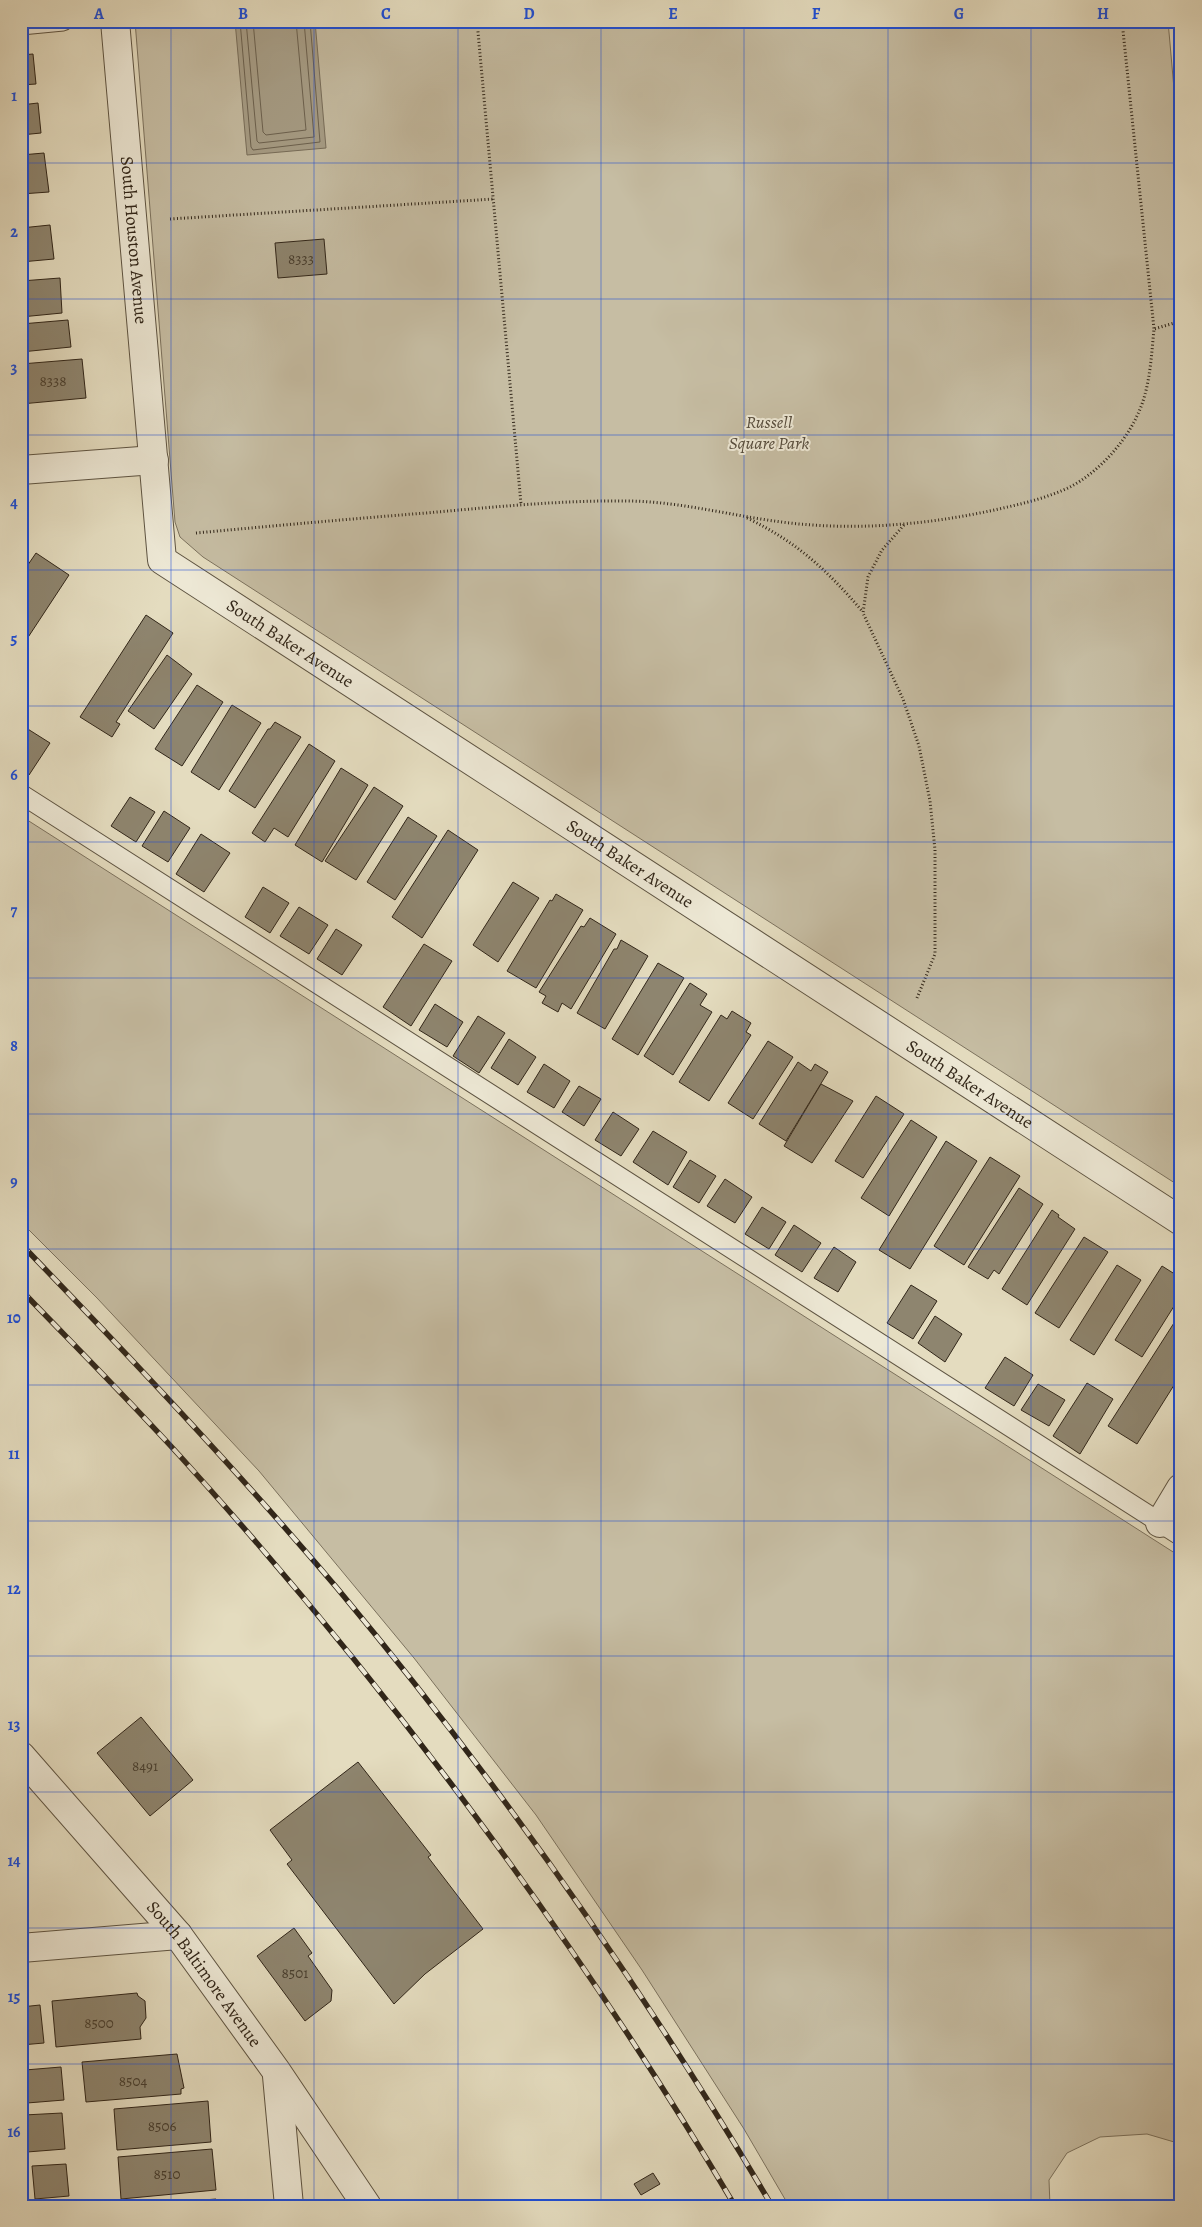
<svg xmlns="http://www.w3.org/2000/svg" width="1202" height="2227" viewBox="0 0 1202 2227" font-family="Alegreya,serif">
<rect width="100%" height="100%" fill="#e4dcbf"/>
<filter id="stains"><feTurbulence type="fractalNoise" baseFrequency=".004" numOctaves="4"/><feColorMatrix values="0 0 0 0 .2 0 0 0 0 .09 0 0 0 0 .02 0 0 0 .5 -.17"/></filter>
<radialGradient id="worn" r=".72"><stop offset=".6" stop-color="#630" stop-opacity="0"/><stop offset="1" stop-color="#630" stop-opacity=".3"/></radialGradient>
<g fill="#c6bda3" stroke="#7c725e">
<path d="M135,21h1033l13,147v1019l-978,-630 -23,-20 -5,-15z"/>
<path d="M21,816l1160,741v587l-34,-10 -47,3 -33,16 -18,27 1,26h-261l-45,-77 -102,-159 -106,-155 -122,-157 -155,-187 -162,-173 -76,-76z"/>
</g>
<path fill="#a79e87" stroke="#786e5b" d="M235,21h80l11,127 -79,7z"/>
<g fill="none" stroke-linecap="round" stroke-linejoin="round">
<g stroke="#6c6250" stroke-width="1">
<path d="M240,21l11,126 2,3 67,-8 -10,-121"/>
<path d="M246,21l11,120 2,2 55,-6 -10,-116"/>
<path d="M253,21l10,111 3,3 40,-5 -10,-109"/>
</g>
</g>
<g fill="#8e856f" stroke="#312619">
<path d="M33,54l3,30 -15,1v-30z"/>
<path d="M38,103l3,30 -20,2v-30z"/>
<path d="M44,153l5,39 -28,2v-39z"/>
<path d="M50,225l4,34 -33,3v-34z"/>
<path d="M324,239l3,35 -49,4 -3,-35z"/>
<path d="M60,278l2,35 -41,4v-36z"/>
<path d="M68,320l3,27 -50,5v-28z"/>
<path d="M82,359l4,39 -65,6v-40z"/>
<path d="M36,553l33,22 -48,73v-73z"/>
<path d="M146,615l27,18 -57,89 4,2 -8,13 -32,-20z"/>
<path d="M167,655l25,19 -38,55 -26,-18z"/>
<path d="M197,685l26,17 -41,64 -27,-17z"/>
<path d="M232,705l29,18 -42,67 -28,-18z"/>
<path d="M275,722l26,15 -46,71 -26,-17 39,-62h2z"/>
<path d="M23,726l27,17 -21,32 -8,-5v-41z"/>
<path d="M309,744l26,17 -47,76 -14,-9 -9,14 -13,-9z"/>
<path d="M341,768l27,17 -46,77 -27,-17z"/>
<path d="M374,787l29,19 -47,74 -31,-19z"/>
<path d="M130,797l25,15 -19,30 -25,-16z"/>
<path d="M164,811l26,17 -22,34 -26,-16z"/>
<path d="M408,817l29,19 -42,64 -28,-18z"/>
<path d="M448,830l30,20 -56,88 -30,-21z"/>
<path d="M201,834l29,19 -26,39 -28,-18z"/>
<path d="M513,882l26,16 -41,64 -25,-17z"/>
<path d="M263,887l26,16 -19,30 -25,-16z"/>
<path d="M556,894l27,16 -47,78 -29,-17 43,-71 2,1z"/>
<path d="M299,907l29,18 -19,29 -29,-18z"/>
<path d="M590,918l26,16 -45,75 -9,-6 -4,9 -16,-9 4,-7 -7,-4 42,-66 3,1z"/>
<path d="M336,929l26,16 -20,30 -25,-16z"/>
<path d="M621,940l27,16 -43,73 -28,-16 37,-64h3z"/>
<path d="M424,944l28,17 -41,65 -28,-19z"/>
<path d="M658,963l26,15 -46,77 -26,-16z"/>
<path d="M690,983l17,11 -7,11 12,7 -39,63 -29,-19z"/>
<path d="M435,1004l28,18 -16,25 -28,-17z"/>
<path d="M732,1011l19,12 -5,9 5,3 -42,66 -30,-19 42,-67 6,4z"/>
<path d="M478,1016l27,17 -26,40 -26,-17z"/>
<path d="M509,1039l27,18 -18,28 -27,-17z"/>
<path d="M768,1041l25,16 -40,62 -25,-16z"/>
<path d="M798,1062l13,9 4,-7 13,8 -42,69 -27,-17z"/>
<path d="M544,1064l26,17 -16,27 -27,-16z"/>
<path d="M821,1084l32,17 -41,62 -28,-17z"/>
<path d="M579,1086l22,13 -17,27 -22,-14z"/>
<path d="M876,1096l28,18 -41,64 -28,-17z"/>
<path d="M613,1112l26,17 -18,27 -26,-16z"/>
<path d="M911,1120l26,17 -48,79 -28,-18z"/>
<path d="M653,1131l34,21 -19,33 -35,-23z"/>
<path d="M946,1141l31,20 -67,108 -31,-19z"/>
<path d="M990,1157l30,19 -56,89 -30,-19z"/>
<path d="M690,1160l26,16 -17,27 -26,-16z"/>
<path d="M725,1179l27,18 -17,26 -28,-17z"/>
<path d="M1019,1188l24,16 -44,70 -5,-4 -6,9 -20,-12z"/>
<path d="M762,1207l24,15 -17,27 -24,-15z"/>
<path d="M1052,1210l7,5 -1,2 17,12 -48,76 -25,-16z"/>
<path d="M794,1225l27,18 -19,29 -27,-17z"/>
<path d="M1084,1237l24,15 -49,76 -24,-15z"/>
<path d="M834,1247l22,15 -18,30 -24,-14z"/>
<path d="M1117,1265l24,15 -47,75 -24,-15z"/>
<path d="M1162,1266l19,12v17l-39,62 -27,-17z"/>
<path d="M911,1285l26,16 -24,38 -26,-16z"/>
<path d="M1181,1312v62l-44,70 -29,-18z"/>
<path d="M935,1316l27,18 -17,28 -27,-19z"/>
<path d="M1005,1357l28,18 -19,31 -29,-18z"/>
<path d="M1087,1383l26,16 -33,55 -27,-18z"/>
<path d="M1038,1384l27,16 -16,26 -28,-16z"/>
<path d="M141,1717l52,63 -43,36 -53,-63z"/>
<path d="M358,1762l73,93 -3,2 55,72 -58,45 -31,30 -107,-140 5,-4 -22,-30z"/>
<path d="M294,1928l18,25 -4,3 24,34 -1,11 -26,20 -48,-65z"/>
<path d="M137,1993l1,3 7,5 1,17 -6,9 1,12 -85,8 -4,-46z"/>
<path d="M40,2005l4,38 -23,2v-38z"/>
<path d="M177,2054l7,34 -3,1v5l-95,8 -4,-40z"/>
<path d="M61,2067l3,33 -37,3 -2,-33z"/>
<path d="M208,2101l3,41 -94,8 -3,-41z"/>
<path d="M62,2113l3,36 -38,3 -3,-37z"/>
<path d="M212,2149l4,41 -95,9 -3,-42z"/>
<path d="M66,2164l3,32 -34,3 -3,-33z"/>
<path d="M653,2173l7,11 -19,11 -7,-11z"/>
<path d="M216,2199v7h-87z"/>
</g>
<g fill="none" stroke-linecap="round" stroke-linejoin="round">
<g stroke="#5e5442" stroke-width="21">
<g id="lane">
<path d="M21,25l42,-4"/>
<path d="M21,794l1160,742"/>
</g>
</g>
<g stroke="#5e5442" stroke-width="30">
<g id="street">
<path id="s1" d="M115,21l47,539 1019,661"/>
<path d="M21,470l133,-10"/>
<path d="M1160,1523l21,-35"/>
<path id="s2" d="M21,1756l157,179 99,137 90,134"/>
<path d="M21,1948l157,-13"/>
<path d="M277,2076l12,130"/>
</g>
</g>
<g stroke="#312619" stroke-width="3" stroke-dasharray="1 2.5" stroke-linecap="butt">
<path d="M477,21l44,483"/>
<path d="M1122,21l32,308"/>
<path d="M170,219l324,-20"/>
<path d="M747,518c50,24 80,52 116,94"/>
<path d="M904,525l-22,25 -14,27 -5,36 40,86 16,47 11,55 5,49v104l-18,44"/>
<path d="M196,533c76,-7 153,-14 230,-20 68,-6 136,-13 204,-12 54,1 106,16 160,22 71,8 144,1 213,-15 23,-5 46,-11 67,-21 27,-14 53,-42 66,-69 14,-27 15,-59 18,-89l27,-8"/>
</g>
<use href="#lane" stroke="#ede8d5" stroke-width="19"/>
<use href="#street" stroke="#ede8d5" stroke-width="28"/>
<g stroke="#312619" stroke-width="5.5">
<g id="rail">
<path d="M21,1244c108,112 215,225 316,344 161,193 307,401 435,618"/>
<path d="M21,1290c53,55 107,109 158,165 207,228 399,486 556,751"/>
</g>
</g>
<use href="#rail" stroke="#ede8d5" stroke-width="4" stroke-dasharray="11" stroke-linecap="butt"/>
</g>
<path fill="none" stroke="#1d4ed8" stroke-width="1" stroke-opacity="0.55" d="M171,21v2185M314,21v2185M458,21v2185M601,21v2185M744,21v2185M888,21v2185M1031,21v2185M21,163h1160M21,299h1160M21,435h1160M21,570h1160M21,706h1160M21,842h1160M21,978h1160M21,1114h1160M21,1249h1160M21,1385h1160M21,1521h1160M21,1656h1160M21,1792h1160M21,1928h1160M21,2064h1160"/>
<g text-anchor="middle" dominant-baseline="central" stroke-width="4" stroke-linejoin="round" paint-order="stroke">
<g font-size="15" fill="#483e2e">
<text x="301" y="259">8333</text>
<text x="53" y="381">8338</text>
<text x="145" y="1766">8491</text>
<text x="295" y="1973">8501</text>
<text x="99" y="2023">8500</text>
<text x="133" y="2081">8504</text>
<text x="162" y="2126">8506</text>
<text x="167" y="2174">8510</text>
</g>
<g font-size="18" fill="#312619" stroke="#ede8d5">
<text stroke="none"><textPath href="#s1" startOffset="220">South Houston Avenue</textPath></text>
<text stroke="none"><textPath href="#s1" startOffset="694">South Baker Avenue</textPath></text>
<text stroke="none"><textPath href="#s1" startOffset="1099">South Baker Avenue</textPath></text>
<text stroke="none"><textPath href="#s1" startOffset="1504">South Baker Avenue</textPath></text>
<text stroke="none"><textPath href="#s2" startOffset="285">South Baltimore Avenue</textPath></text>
</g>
<g font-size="18" font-style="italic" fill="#564c3c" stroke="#ede8d5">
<text x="769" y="422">Russell<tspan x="769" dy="21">Square Park</tspan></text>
</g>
</g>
<rect width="1202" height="2227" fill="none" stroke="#e4dcbf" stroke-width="55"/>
<rect x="28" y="28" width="1146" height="2172" fill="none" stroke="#1d4ed8" stroke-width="2"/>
<g font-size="16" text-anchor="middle" font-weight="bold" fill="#1d4ed8">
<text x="99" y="19">A</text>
<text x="243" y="19">B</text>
<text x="386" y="19">C</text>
<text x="529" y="19">D</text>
<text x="673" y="19">E</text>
<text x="816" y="19">F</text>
<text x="959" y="19">G</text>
<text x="1103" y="19">H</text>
<text x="14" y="101">1</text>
<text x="14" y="237">2</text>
<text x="14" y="373">3</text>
<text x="14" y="508">4</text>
<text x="14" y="644">5</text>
<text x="14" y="780">6</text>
<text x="14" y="916">7</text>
<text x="14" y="1051">8</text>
<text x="14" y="1187">9</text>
<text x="14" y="1323">10</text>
<text x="14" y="1459">11</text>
<text x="14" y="1594">12</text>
<text x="14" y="1730">13</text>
<text x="14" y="1866">14</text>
<text x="14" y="2002">15</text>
<text x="14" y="2137">16</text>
</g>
<rect width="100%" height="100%" filter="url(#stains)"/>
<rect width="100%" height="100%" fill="url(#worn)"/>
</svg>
